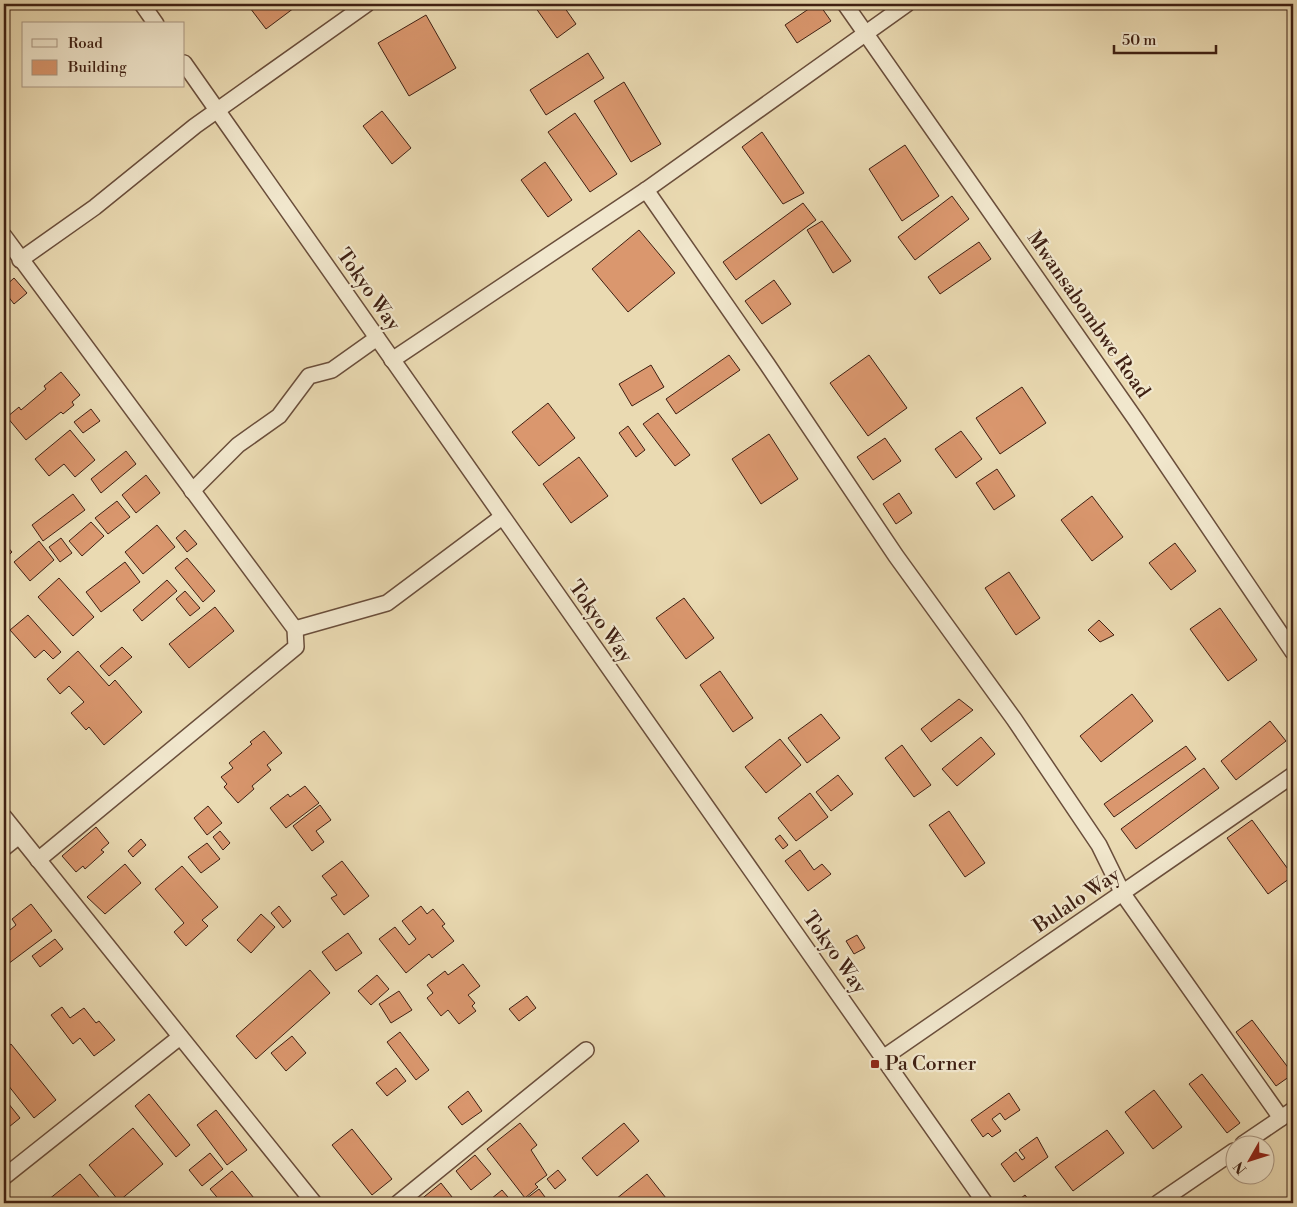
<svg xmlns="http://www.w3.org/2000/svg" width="1297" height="1207" viewBox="0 0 1297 1207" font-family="'Libre Bodoni',serif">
<rect width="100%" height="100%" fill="#eadab2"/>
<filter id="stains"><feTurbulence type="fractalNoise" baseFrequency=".004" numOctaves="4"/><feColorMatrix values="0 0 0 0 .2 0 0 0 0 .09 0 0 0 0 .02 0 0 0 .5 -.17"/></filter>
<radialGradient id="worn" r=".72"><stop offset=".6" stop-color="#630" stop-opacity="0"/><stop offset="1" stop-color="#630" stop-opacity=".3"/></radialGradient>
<g fill="#da976e" stroke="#3f2013">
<path d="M247,4h50l1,1 -32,24z"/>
<path d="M533,4h29l14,20 -19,14z"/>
<path d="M816,4h3l12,17 -34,22 -12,-18z"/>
<path d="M426,15l30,53 -47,28 -31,-53z"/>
<path d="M588,53l16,25 -58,37 -16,-25z"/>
<path d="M624,82l37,62 -30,18 -37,-61z"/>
<path d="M382,111l29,37 -19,16 -29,-38z"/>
<path d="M575,113l42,61 -27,18 -42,-60z"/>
<path d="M762,132l42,61 -21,11 -41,-57z"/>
<path d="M905,145l34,51 -37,25 -33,-52z"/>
<path d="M545,162l27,38 -24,17 -27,-37z"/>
<path d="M952,196l17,23 -54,41 -17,-23z"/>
<path d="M803,203l13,17 -80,60 -13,-18z"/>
<path d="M822,221l29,40 -18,12 -26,-43z"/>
<path d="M639,230l36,43 -47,39 -36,-43z"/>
<path d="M979,242l12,17 -51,35 -12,-17z"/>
<path d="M14,278l13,15 -13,11 -10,-13v-4z"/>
<path d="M774,280l17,24 -29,20 -17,-23z"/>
<path d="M729,355l11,15 -64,44 -10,-15z"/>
<path d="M869,355l38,53 -39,28 -38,-53z"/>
<path d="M651,365l13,22 -32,19 -13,-22z"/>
<path d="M61,372l19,23 -8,7 2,3 -11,9 -2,-2 -35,28 -19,-23 12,-10 2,3 25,-21 -2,-3z"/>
<path d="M1022,387l24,36 -46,31 -24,-36z"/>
<path d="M548,403l27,35 -36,28 -27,-34z"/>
<path d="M91,409l9,12 -17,12 -9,-11z"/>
<path d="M658,413l32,42 -15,11 -32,-42z"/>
<path d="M628,426l17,24 -9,7 -17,-24z"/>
<path d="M70,430l25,30 -20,17 -11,-13 -15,12 -14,-17z"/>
<path d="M961,431l21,28 -26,19 -21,-29z"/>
<path d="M769,434l29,45 -37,25 -29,-45z"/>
<path d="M885,438l16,23 -28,19 -16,-23z"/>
<path d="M126,451l10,13 -35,29 -10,-14z"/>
<path d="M579,457l29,39 -37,27 -28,-39z"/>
<path d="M997,469l18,27 -21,14 -18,-27z"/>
<path d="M146,475l14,18 -24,20 -14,-18z"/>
<path d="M899,493l13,20 -16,11 -13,-20z"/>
<path d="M73,494l12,16 -42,31 -11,-16z"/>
<path d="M1092,496l31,41 -31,24 -31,-41z"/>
<path d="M117,501l13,16 -22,17 -13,-16z"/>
<path d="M91,522l13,14 -22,20 -13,-15z"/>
<path d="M157,525l18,22 -32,27 -18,-22z"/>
<path d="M185,530l12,14 -10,8 -11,-14z"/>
<path d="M61,538l11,15 -12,9 -11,-15z"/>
<path d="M39,541l15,19 -24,21 -16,-19z"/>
<path d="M4,543l8,9 -8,8z"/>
<path d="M1175,543l21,28 -25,19 -22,-27z"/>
<path d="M187,558l28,33 -12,11 -28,-34z"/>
<path d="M125,562l15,20 -39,30 -15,-20z"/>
<path d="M1009,572l31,46 -24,17 -31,-47z"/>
<path d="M59,578l35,39 -21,19 -35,-39z"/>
<path d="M167,580l10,11 -35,30 -9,-11z"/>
<path d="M185,591l15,17 -10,8 -14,-17z"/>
<path d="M684,598l30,40 -28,21 -30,-41z"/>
<path d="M215,607l19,24 -45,37 -20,-24z"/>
<path d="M1220,608l37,52 -29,21 -38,-52z"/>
<path d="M28,615l33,37 -8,7 -9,-9 -9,8 -25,-28z"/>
<path d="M1099,620l15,15 -14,7 -12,-12z"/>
<path d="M122,647l10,10 -23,19 -9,-10z"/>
<path d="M78,651l31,35 6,-6 27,32 -38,33 -15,-18 -3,3 -15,-17 13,-11 -15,-16 -9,8 -13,-15z"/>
<path d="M720,671l33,47 -20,14 -33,-47z"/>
<path d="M1132,694l21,27 -52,41 -21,-26z"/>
<path d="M959,699l14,11 -42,32 -10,-13z"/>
<path d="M821,714l19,24 -33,25 -19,-25z"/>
<path d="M1270,721l16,20 -50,39 -15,-19z"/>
<path d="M264,731l18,22 -15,12 4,5 -19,16 2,3 -16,14 -14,-16 3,-3 -6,-7 12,-9 -4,-5 23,-19 -2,-2z"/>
<path d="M981,737l14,17 -38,32 -15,-17z"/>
<path d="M780,739l21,26 -35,28 -21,-26z"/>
<path d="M902,745l29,40 -17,12 -29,-39z"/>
<path d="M1186,746l10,13 -82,58 -10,-13z"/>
<path d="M1204,768l15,20 -83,61 -15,-20z"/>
<path d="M838,775l15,19 -22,17 -15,-19z"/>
<path d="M305,786l14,17 -33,25 -16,-20 18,-14 2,3z"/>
<path d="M810,793l18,24 -32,24 -18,-23z"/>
<path d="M320,805l11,15 -15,11 8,11 -12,9 -19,-25z"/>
<path d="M208,806l14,17 -15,12 -13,-17z"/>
<path d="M949,811l36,52 -20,14 -36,-52z"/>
<path d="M1252,820l41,56 -25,18 -41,-56z"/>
<path d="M96,827l13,16 -8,7 3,2 -19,17 -2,-3 -7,6 -14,-16z"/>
<path d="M220,831l10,12 -7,7 -10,-13z"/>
<path d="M780,835l8,10 -5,4 -8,-10z"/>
<path d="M141,839l5,6 -13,12 -5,-6z"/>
<path d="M207,843l13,16 -19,14 -13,-16z"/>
<path d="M800,850l14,20 8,-6 9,10 -23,17 -23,-30z"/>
<path d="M342,861l27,35 -25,19 -13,-17 6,-3 -15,-19z"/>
<path d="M125,864l16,19 -36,31 -18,-17z"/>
<path d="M182,866l36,41 -16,13 6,6 -22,20 -12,-14 10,-9 -29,-34z"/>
<path d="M31,904l21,27 -48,36v-32l12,-10 -4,-6z"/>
<path d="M279,906l12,15 -8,7 -12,-15z"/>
<path d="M421,906l6,8 6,-5 12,15 -3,2 12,15 -22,17 -3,-4 -23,19 -27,-34 16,-12 14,18 7,-6 -14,-18z"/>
<path d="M261,914l14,13 -24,26 -14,-13z"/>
<path d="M348,933l14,20 -26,18 -14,-19z"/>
<path d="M857,935l8,13 -11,6 -8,-13z"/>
<path d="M55,939l8,10 -23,18 -8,-11z"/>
<path d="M463,964l17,22 -12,9 7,8 -3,3 4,5 -17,13 -11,-14 -7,6 -14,-18 6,-5 -6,-8 18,-14 3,4z"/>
<path d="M310,970l20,23 -74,66 -20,-23z"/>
<path d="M377,975l12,14 -18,16 -13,-14z"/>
<path d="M399,991l13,19 -21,13 -12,-19z"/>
<path d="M527,996l9,12 -17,13 -10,-12z"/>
<path d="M62,1007l8,11 14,-10 12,15 3,-2 16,19 -21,16 -14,-18 -7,6 -22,-29z"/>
<path d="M1252,1020l41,54 -17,12 -40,-54z"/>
<path d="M400,1032l29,38 -13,10 -29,-38z"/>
<path d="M292,1036l14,17 -20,18 -15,-18z"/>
<path d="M11,1044l45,56 -22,18 -30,-38v-30z"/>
<path d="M396,1068l10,13 -19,15 -11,-13z"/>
<path d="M1202,1074l38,49 -13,10 -38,-49z"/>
<path d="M1154,1090l28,37 -29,22 -28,-37z"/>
<path d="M468,1091l14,20 -20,14 -14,-18z"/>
<path d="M1009,1093l11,17 -15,10 -5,-7 -8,6 9,12 -9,6 -4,-4 -5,4 -12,-17z"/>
<path d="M149,1094l41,51 -14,12 -41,-51z"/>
<path d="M4,1098l16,20 -16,13z"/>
<path d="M216,1110l31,40 -20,15 -30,-40z"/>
<path d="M520,1123l17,22 -6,5 16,25 -12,9 3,3 -13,11 -38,-49z"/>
<path d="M624,1123l15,18 -42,35 -15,-18z"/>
<path d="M133,1128l30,36 -44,37 -30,-36z"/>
<path d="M352,1129l40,50 -20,16 -40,-50z"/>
<path d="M1107,1130l17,23 -51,38 -18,-24z"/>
<path d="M1037,1137l11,20 -34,25 -13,-18 15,-12 6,8 3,-2 -6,-8z"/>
<path d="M210,1153l13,16 -21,17 -13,-16z"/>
<path d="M475,1155l16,19 -20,16 -15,-19z"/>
<path d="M558,1170l8,10 -11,9 -8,-10z"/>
<path d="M232,1171l26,32h-36l-12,-14z"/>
<path d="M80,1174l24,29h-53l-3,-3z"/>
<path d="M647,1174l19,24 -6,5h-49z"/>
<path d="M441,1183l15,19 -36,1 -1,-2z"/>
<path d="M539,1189l6,8 -9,6h-5l-4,-5z"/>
<path d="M502,1190l11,13h-27z"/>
<path d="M1025,1195l6,8h-15v-1z"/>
</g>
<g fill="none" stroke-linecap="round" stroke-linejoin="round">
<g stroke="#6a4e3b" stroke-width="18">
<g id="minor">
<path d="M142,4l14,20"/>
<path d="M845,4l291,416 157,232"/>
<path d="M184,63l801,1140"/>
<path d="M646,190l121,174 129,192 118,163 85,126 24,49 158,224"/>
<path d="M4,236l291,393 1,18 -258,213"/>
<path d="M20,260l75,-53 100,-81 172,-122"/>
<path d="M392,360l254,-170 261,-186"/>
<path d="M192,491l46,-46 41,-29 30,-40 23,-6 45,-32"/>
<path d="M295,629l92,-26 115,-86"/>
<path d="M4,817l310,386"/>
<path d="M4,848l15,-12"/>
<path d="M883,1058l410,-283"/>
<path d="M1243,1144l50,-34"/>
<path d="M4,1177l176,-140"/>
<path d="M398,1203l188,-153"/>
<path d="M1158,1203l76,-52"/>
</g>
</g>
<use href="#minor" stroke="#f1e7cd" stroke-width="15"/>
</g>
<rect fill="#8f2418" stroke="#f1e7cd" stroke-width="2" x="870" y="1059" width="10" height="10" rx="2.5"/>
<g text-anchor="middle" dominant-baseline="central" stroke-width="4.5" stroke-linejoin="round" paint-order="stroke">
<g font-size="20" fill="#3f2013" stroke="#f1e7cd">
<text transform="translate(368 290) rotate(55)">Tokyo Way</text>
<text transform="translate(1088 315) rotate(55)">Mwansabombwe Road</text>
<text transform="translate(600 622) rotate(55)">Tokyo Way</text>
<text transform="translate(1077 901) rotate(-34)">Bulalo Way</text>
<text transform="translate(834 953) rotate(55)">Tokyo Way</text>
</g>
<g font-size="20" fill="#3f2013" stroke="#f1e7cd" text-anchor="start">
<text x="885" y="1064">Pa Corner</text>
</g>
</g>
<rect width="1297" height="1207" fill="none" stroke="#eadab2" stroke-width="20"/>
<rect x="5" y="5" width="1287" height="1197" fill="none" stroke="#3f2013" stroke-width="2.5"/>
<rect x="10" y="10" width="1277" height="1187" fill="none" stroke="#3f2013"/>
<rect x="22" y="22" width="162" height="65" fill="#f1e7cd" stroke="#aa9783"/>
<rect x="32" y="39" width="25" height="8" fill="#f1e7cd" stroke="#aa9783"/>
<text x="68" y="48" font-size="15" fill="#3f2013">Road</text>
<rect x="32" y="60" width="25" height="15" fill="#da976e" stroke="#aa9783"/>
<text x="68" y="72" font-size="15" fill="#3f2013">Building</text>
<g transform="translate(1250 1160) rotate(231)"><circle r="24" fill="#f1e7cd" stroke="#aa9783"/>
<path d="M0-4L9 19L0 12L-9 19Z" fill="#8f2418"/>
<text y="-8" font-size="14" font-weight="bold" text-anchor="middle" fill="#3f2013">N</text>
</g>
<path d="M1114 45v8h102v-8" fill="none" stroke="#3f2013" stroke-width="2.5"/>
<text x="1122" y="45" font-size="15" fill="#3f2013" stroke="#f1e7cd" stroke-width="4" paint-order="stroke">50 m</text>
<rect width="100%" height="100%" filter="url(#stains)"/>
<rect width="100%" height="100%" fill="url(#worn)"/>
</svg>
